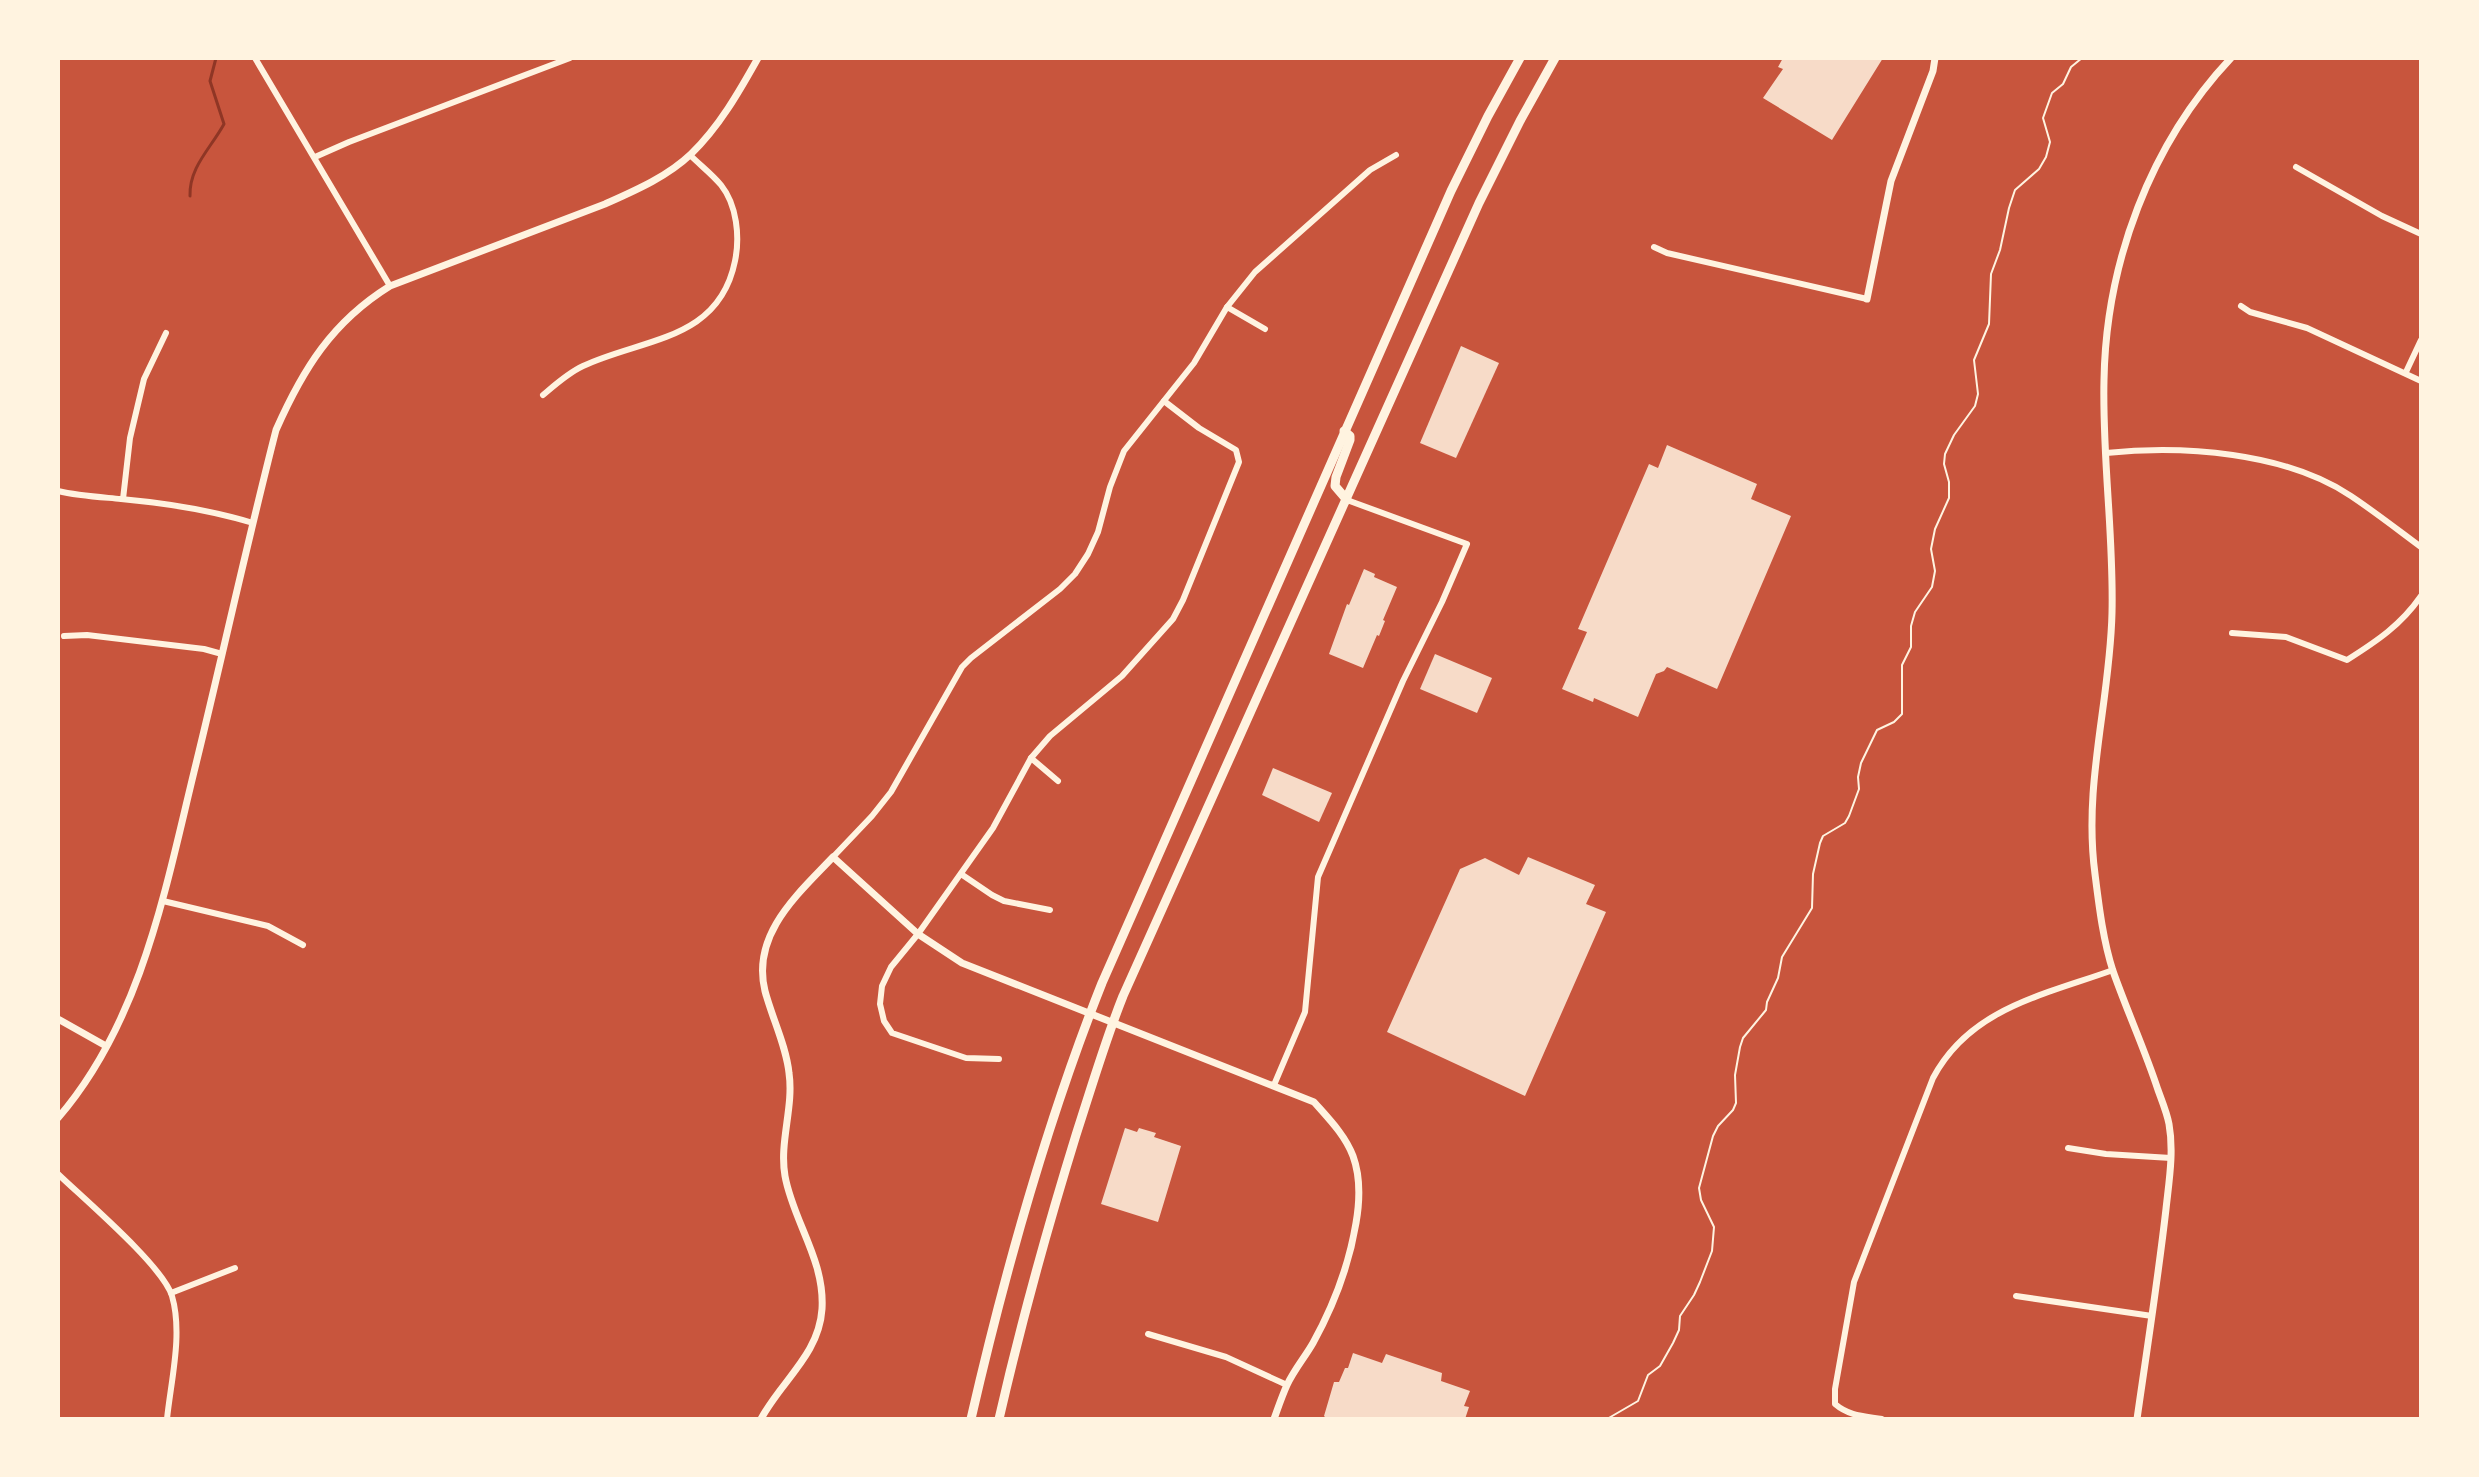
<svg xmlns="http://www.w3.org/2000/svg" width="2479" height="1477" viewBox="0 0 2479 1477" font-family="Ubuntu,sans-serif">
<rect width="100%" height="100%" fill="#c8553d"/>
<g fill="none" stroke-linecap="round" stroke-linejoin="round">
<path stroke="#8f3625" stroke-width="3" d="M190,196c-1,-29 21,-48 34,-72l-14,-43 6,-23"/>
</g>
<g fill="#f7dbc8">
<path d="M1783,58h100l-51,82 -69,-42 20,-29 -5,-2z"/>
<path d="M1461,346l38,17 -43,95 -36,-15z"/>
<path d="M1667,445l90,39 -6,15 40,17 -74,173 -50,-22 -3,4 -8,3 -18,43 -44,-19 -1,4 -31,-13 25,-57 -9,-3 71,-165 9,4z"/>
<path d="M1364,569l11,5 -1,3 23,10 -14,33 2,1 -6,15 -2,-1 -14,33 -34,-14 18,-50 2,1z"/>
<path d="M1435,654l57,24 -15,35 -57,-24z"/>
<path d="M1273,768l59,25 -13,29 -57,-27z"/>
<path d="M1528,857l67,28 -9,19 20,8 -81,184 -138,-64 73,-163 25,-11 34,17z"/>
<path d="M1125,1128l12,4 2,-4 17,5 -2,4 27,9 -23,76 -57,-18z"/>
<path d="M1353,1353l29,10 4,-9 56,19 -1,8 29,10 -6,15 5,1 -4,12h-138l-3,-3 10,-34h5l6,-14h3z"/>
</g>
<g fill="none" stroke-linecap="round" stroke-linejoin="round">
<path stroke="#fff3e0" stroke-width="2" d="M1607,1419l31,-18 10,-26 12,-9 13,-23 6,-13 1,-14 14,-21 6,-13 12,-31 2,-24 -13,-27 -2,-12 14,-52 5,-10 15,-16 3,-7 -1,-28 5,-28 3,-9 23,-28 1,-8 11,-24 4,-21 30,-49 1,-34 7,-31 3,-7 22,-13 4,-7 10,-27 -1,-12 3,-14 16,-33 17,-8 8,-8v-49l9,-18v-21l4,-14 17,-25 3,-16 -4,-22 4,-20 14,-31v-16l-5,-18 1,-10 9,-19 21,-29 3,-12 -4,-34 15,-36 2,-50 9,-24 9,-42 6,-18 24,-21 7,-12 4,-15 -7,-24 9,-25 11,-9 8,-17 11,-9"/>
<g stroke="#fff3e0" stroke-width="6">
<path d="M255,58l135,228"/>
<path d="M315,157l34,-15 221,-84"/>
<path d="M2296,167l86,49 39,18"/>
<path d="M1654,247l13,6 200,46"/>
<path d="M2241,306l9,6 57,16 114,53"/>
<path d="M1227,307l38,22"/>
<path d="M2406,372l15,-32"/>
<path d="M543,395c13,-11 25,-22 40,-29 60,-28 136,-25 152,-105 5,-24 2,-56 -14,-76 -9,-11 -21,-20 -31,-30"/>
<path d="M2106,453c77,-8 179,-1 245,43 24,16 47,34 70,51"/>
<path d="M58,491c21,5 42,6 63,8 44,4 89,11 132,24"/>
<path d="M123,499l7,-61 14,-59 22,-46"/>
<path d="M2232,633l54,4 61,23c30,-19 54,-35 74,-64"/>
<path d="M64,636l23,-1 117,14 18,5"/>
<path d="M1031,758l27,23"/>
<path d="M833,857l39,-41 19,-24 71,-125 9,-9 89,-69 15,-15 13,-20 10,-22 12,-45 14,-36 70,-88 33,-56 28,-35 115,-102 26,-15"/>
<path d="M961,874l31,21 12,6 46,9"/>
<path d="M163,901l105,25 35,19"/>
<path d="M999,1059l-33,-1 -74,-25 -8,-12 -4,-17 2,-18 9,-19 27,-33 75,-106 38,-70 19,-22 72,-60 51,-57 10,-19 56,-138 -3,-12 -37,-22 -35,-27"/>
<path d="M1274,1085l31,-73 13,-135 85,-196 39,-79 25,-58 -120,-44"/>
<path d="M2068,1148l38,6 65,4"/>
<path d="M58,1174c26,25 105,92 114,122 11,38 -1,84 -5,123"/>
<path d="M171,1293l64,-25"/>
<path d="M2016,1296l136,20"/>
<path d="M1148,1334l78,23 61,28"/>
<path d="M1882,1419c-18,-3 -33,-3 -47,-15v-15l19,-107 79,-204c37,-70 111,-83 180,-108"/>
</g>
<g stroke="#fff3e0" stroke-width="7">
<path d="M1867,299l24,-118 42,-110 2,-13"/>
<path d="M58,1019l48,27"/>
<path d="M58,1118c83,-96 107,-227 136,-346 28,-114 53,-229 82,-342 27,-61 56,-108 114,-144l215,-82c29,-13 62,-27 86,-50 28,-27 48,-62 67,-96"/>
<path d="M761,1419c20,-38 58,-64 61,-110 3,-49 -29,-88 -37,-133 -6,-34 9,-69 4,-103 -3,-28 -17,-55 -24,-82 -14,-57 33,-97 68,-134l85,77 44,29 352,139c15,17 31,33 39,54 8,22 7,44 3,67 -7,42 -22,82 -43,120 -8,14 -19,27 -26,42 -5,11 -9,23 -13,34"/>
<path d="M2137,1419c10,-70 21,-140 29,-210 3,-28 8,-57 3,-85 -2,-11 -7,-23 -11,-34 -13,-40 -31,-79 -45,-119 -10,-31 -14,-65 -18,-97 -12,-90 15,-172 17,-261 2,-77 -10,-155 -8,-233 2,-117 46,-236 127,-322"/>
</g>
<g stroke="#fff3e0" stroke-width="9">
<path d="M1344,431l6,5v4l-14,37 -1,9 12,14"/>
<path d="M971,1419c34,-148 75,-295 131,-436l349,-792 37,-75 32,-58"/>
<path d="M999,1419c22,-96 48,-190 77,-284 15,-46 29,-94 47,-139l356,-793 41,-82 35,-63"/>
</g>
</g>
<rect width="2479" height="1477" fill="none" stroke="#fff3e0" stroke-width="120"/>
</svg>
